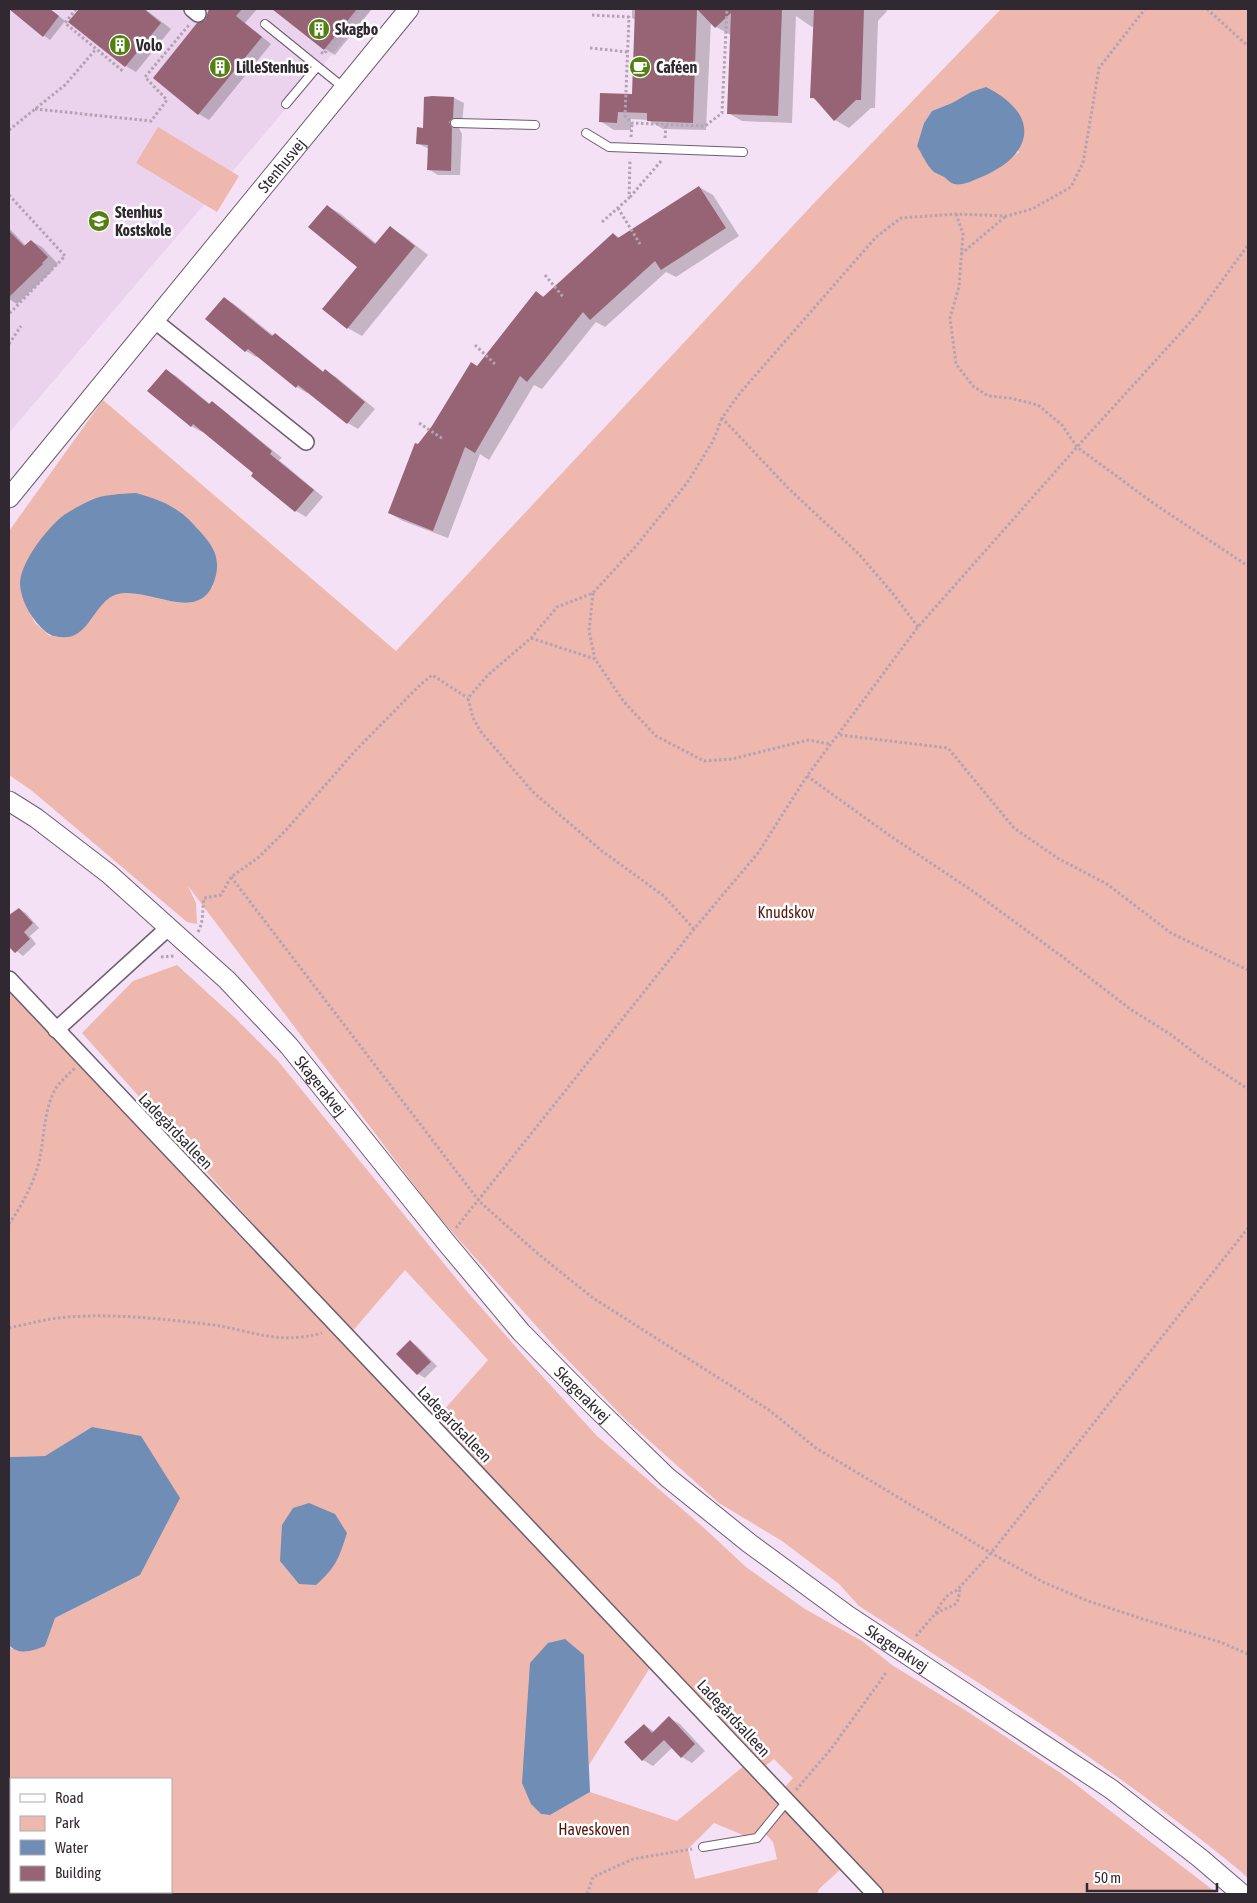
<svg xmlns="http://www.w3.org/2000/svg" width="1257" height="1903" viewBox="0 0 1257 1903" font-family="'Asap Condensed',sans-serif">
<rect width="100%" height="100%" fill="#f5e1f6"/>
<path fill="#ebd2ed" d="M9,9h362l-362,424z"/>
<g fill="#efb8ae" fill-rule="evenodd">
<path d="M1001,9h247v1869c-27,-24 -57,-46 -86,-68 -97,-74 -201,-138 -303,-204l-20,-22 -57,-43 -63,-38 -93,-83 -70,-72 -120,-134 -248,-328 8,17 1,21 -10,-2 -156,-132 -22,-15v-244l94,-131 293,251 420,-450zM971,92l48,60 -8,6 -58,26 -10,-8 -26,-30 7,-23 8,-12 20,-8zM116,494l97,92c-32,36 -58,1 -94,7 -13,3 -55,33 -69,43l-15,-13 -11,-23 40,-84 28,-17z"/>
<path d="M158,127l81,49 -22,36 -81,-49z"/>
<path d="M177,965l56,51 45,45 186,227 58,66 75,82 106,91 43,40 59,42 57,32 30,24 73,45 100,66 153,118h-335l-98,-107 8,-9 -19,-19 -10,8 -329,-347 53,-60 -83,-90 -54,63 -269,-300 51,-52z"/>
<path d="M9,989l642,677 -62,99 -5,-110 -53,149 10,10 9,1 40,-23 87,29 68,-56 97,103 -23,21 -2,5h-808v-249l3,4 43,-31 85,-43 -48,-148 -47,29 -36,1zM11,1779h160v113h-160zM714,1823l36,15 10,-10 13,14 4,17 -82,20 -7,-30z"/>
</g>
<g fill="#708db5">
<path d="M986,87c56,28 48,69 -7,91 -7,3 -17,8 -25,6 -4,-1 -7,-5 -10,-7 -3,-2 -7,-3 -10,-5 -7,-6 -12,-18 -17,-26l7,-23 8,-12 20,-8 19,-11z"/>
<path d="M136,493c24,7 41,13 58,32 14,15 27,28 22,50 -14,60 -79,0 -108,24 -16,12 -23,42 -48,38 -5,-1 -9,-1 -14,-5 -13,-11 -25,-30 -26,-48 0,-22 28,-57 44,-69 8,-5 18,-11 27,-15 13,-6 30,-6 45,-7z"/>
<path d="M92,1427l49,9 39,62 -40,77 -85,43 -10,28c-12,5 -26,10 -36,-1v-188l36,-1z"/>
<path d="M309,1503l26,11 12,19c-8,25 -11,34 -31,52l-17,-1 -19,-23 2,-36 11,-17z"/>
<path d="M565,1639l19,16 6,137 -40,23 -9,-1 -10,-10 -9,-21 8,-120 18,-20z"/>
</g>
<g fill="#0003">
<path d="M16,9h34l15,12 -15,19 -36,-28z"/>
<path d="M80,9h65l26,20 -35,43 -10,-6 -56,-45z"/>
<path d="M211,9h46l-12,14 26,21 -62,76 -10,-6 8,-94 1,-8z"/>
<path d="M275,9h97l-37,46 -10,-6z"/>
<path d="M632,9h253l2,2 -9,10 -3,87h-4l-22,20 -14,-8 -16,-18 -8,-5 3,-71 -2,1 -16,-11 -4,107 -50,-2 -14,-8 3,-78 -15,-8 -5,-6 -5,109 -43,-1 -15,-9 -17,-1v11h-17l-14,-9 33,-25 3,-76 -4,-2z"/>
<path d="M454,98l10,5 -2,21 -3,4 3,6 -2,41h-22l-10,-6 1,-20 -12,-6 7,-14z"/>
<path d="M699,187l14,8 26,41 -63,41 -10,-5 -61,55 -9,-5 -54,67 -8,-4 -45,75 -9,-6 -32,84 -45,-17 -14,-8 29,-68 59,-78 60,-74 7,4 69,-63 7,4z"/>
<path d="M327,206l14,8 36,30 13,-16 14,8 24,19 -66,81 -14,-8 -24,-19 34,-42z"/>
<path d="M9,228l17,18 5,-5 11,6 16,17 -7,6 1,1 -35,33 -8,-5z"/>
<path d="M224,298l10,6 40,32 1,-1 10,6 39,31 2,-1 10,6 39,32 -17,20 -10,-6 -40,-31 -1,1 -10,-6 -39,-31 -2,1 -10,-6z"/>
<path d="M166,370l10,6 34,28 2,-1 10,6 60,49 -3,2 44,37 -17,20 -10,-6 -43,-35 2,-3 -52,-42 -1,1 -11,-6z"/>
<path d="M19,909l7,4 13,15 -9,8 6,8 -13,12 -14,-11v-27z"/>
<path d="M411,1342l6,4 20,20 -12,12 -7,-4 -20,-20z"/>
<path d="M669,1718l11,6 25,27 -13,12 -10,-6 -9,-10 -20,19 -10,-6 1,-35 11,7z"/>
</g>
<g fill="#966475">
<path d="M9,9h41l9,7 -16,21z"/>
<path d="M79,9h65l17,14 -36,44 -57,-45z"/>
<path d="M209,9h33l-6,7 26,21 -64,78 -45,-37 44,-55 8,-3z"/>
<path d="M272,9h85l-33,41z"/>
<path d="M635,9h147l-4,107 -51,-2 4,-101 -16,15 -18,-19 -4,114 -46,-2v-8l-29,-1 -1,11 -18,-1 1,-29 32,1z"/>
<path d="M814,9h50l-3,91h-5l-22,21 -20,-23h-4z"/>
<path d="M432,96l22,1 -1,21 -4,4 3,6 -1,43 -24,-1 1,-25 -12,-1 1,-17 6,1 1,-31z"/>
<path d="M699,186l27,42 -65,42 -6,-9 -65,59 -7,-8 -56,70 -7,-6 -45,77 -10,-6 -32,84 -45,-18 27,-70 3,1 14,-18 39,-64 6,4 59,-75 7,6 70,-64 5,5z"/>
<path d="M327,205l48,39 15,-18 25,20 -68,83 -25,-20 35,-42 -49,-40z"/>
<path d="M9,231l15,15 7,-6 17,17 -6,6 1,1 -34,33z"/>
<path d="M224,297l48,39 3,-3 48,39 2,-3 40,33 -18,22 -49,-39 -2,3 -48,-39 -3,3 -40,-33z"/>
<path d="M166,369l43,35 3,-3 60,50 -2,3 44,36 -19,22 -44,-36 2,-3 -60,-49 -2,3 -44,-36z"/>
<path d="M19,908l14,15 -9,9 6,7 -15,14 -6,-6v-32z"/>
<path d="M410,1340l21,22 -14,13 -21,-21z"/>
<path d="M669,1716l26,28 -14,14 -17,-18 -22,21 -18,-19 20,-18 8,9z"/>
</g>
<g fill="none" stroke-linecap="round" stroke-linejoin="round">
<g stroke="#6d5d6f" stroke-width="10">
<g id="service">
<path d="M265,24l79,64"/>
<path d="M286,104l31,-37"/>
<path d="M455,123l80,2"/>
<path d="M586,133l23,14 134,5"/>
<path d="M703,1847l54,-9 31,-38"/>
</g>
</g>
<g stroke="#6d5d6f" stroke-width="18">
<g id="minor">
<path d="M192,9l6,5"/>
<path d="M155,321l151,121"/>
<path d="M9,979l866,915"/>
<path d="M56,1030l112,-102"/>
</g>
</g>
<g stroke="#6d5d6f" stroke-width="21">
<g id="tertiary">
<path id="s1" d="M9,498l400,-489"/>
<path id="s2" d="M9,801l27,17 73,56 118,106 62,66 156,195 76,91 68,69 78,76 82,66 98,72 264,174 89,69 42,36"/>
</g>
</g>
<g stroke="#b2a2b2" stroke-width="3" stroke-dasharray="2.5 2.5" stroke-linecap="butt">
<path d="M76,9l-11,14 59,49"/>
<path d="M1207,9l41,37"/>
<path d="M592,15l37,2 -4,99 7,7 73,3 17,-13 5,-104"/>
<path d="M590,48l38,4"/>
<path d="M321,52l3,2 35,-45"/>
<path d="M35,109l116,12 16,-21 -22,-23 44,-52"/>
<path d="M9,130l56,-45 31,-36"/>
<path d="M631,137l1,-14"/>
<path d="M665,138l1,-13"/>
<path d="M9,195l56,61 -56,58"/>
<path d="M630,197l32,-37"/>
<path d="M618,208l22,36"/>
<path d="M956,214l7,20 -4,53 -9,31 6,46 17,22 15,10 22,2 28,7 24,20 15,22 76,56 95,63"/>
<path d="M602,222l27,-24 1,-39"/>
<path d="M961,254l45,-38"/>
<path d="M545,275l19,23"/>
<path d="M9,344l12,-18"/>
<path d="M475,345l21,20"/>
<path d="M419,423l24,16"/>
<path d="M593,593l-4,38 6,28"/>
<path d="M918,627l-24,-32 -35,-41 -70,-65 -67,-71 18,-25 136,-156 25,-19 55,-4 51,2 25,-7 39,-22 12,-24 16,-95 46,-59"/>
<path d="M531,638l64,21 29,43 32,34 48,25 28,-2 76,-19 22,4"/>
<path d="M840,735l108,13 66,80 45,31 48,25 64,49 77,37"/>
<path d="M807,776l82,59 85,57 90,66 66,51 40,25 34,26 44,29"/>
<path d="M231,877l248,324 58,52 56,45 176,112 47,38 175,105 54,30 43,18 61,20 71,21 28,12"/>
<path d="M694,929l-30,-33 -62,-45 -68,-58 -53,-61 -8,-14 -5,-20 20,-23 43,-37 26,-31 36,-14 43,-47 51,-63 26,-42 9,-23"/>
<path d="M198,932c6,-11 4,-21 6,-34l17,-3 10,-18 28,-20 27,-27 69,-79 65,-66 12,-10 36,23"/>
<path d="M161,957l13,-1"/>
<path d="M9,1224c11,-16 21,-34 27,-52 10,-28 5,-62 22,-87 5,-6 11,-11 17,-17"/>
<path d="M456,1228l238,-299 64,-76 49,-77 111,-149 159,-180 120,-132 51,-70"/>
<path d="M9,1328c13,-3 27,-6 41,-9 50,-7 106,-1 156,5 44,5 69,22 116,9"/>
<path d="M936,1614c18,-12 22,-3 24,-27"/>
<path d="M916,1636l19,-22 7,-12 7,-8 8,-4 34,-37 257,-325"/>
<path d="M796,1790l35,-41 55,-76"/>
<path d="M587,1894l6,-17 40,-18 59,-10"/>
</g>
<use href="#service" stroke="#fff" stroke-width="8"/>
<use href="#minor" stroke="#fff" stroke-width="15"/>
<use href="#tertiary" stroke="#fff" stroke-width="19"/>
</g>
<defs>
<g id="building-disc" transform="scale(1.125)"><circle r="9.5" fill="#53810f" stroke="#fff"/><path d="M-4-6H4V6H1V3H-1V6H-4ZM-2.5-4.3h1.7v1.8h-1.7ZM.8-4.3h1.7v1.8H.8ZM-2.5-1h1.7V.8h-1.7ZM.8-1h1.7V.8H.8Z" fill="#fff"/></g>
<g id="cafe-disc" transform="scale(1.125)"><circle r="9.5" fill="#53810f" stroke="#fff"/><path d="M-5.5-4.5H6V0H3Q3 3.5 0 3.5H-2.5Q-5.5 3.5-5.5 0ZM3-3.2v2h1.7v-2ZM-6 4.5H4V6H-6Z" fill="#fff"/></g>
<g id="school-disc" transform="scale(1.125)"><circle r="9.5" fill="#53810f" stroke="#fff"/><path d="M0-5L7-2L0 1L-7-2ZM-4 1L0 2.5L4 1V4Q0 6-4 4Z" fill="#fff"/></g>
</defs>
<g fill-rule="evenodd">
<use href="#building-disc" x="319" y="29"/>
<use href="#building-disc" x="120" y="45"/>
<use href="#building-disc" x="220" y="67"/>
<use href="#cafe-disc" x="640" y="67"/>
<use href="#school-disc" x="99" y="221"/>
</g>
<g text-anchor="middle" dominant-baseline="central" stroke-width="5" stroke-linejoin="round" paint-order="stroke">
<g font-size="16" font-weight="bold" fill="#312931" stroke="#fff" text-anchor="start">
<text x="335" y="29">Skagbo</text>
<text x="136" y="45">Volo</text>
<text x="236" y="67">LilleStenhus</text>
<text x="656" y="67">Caféen</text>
<text x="115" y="212">Stenhus<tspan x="115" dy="18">Kostskole</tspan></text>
</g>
<g font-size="16" fill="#312931" stroke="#fff">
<text stroke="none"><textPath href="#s1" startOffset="430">Stenhusvej</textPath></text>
<text stroke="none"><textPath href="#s2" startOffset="424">Skagerakvej</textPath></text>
<text transform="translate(176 1131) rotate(46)">Ladegårdsalleen</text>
<text stroke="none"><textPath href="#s2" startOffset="829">Skagerakvej</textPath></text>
<text transform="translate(455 1424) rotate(46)">Ladegårdsalleen</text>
<text stroke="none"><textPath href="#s2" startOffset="1234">Skagerakvej</textPath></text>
<text transform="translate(734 1718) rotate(47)">Ladegårdsalleen</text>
</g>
<g font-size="16" fill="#58150d" stroke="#fff">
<text x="786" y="912">Knudskov</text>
<text x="594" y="1829">Haveskoven</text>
</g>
</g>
<rect width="1257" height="1903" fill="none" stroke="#312931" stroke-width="20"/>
<rect x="10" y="1778" width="162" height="115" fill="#ffffff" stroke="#ada9ad"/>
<rect x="20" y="1794" width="25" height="8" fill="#ffffff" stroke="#ada9ad"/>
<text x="55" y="1803" font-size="15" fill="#312931">Road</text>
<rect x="20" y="1816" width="25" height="15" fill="#efb8ae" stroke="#ada9ad"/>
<text x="55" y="1828" font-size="15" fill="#312931">Park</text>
<rect x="20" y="1840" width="25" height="15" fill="#708db5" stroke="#ada9ad"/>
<text x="55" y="1853" font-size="15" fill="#312931">Water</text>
<rect x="20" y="1866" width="25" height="15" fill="#966475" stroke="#ada9ad"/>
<text x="55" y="1878" font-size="15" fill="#312931">Building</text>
<path d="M1087 1883v8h130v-8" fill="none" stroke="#312931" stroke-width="2.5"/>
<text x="1094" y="1883" font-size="15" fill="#312931" stroke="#ffffff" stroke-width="4" paint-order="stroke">50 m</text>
</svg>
